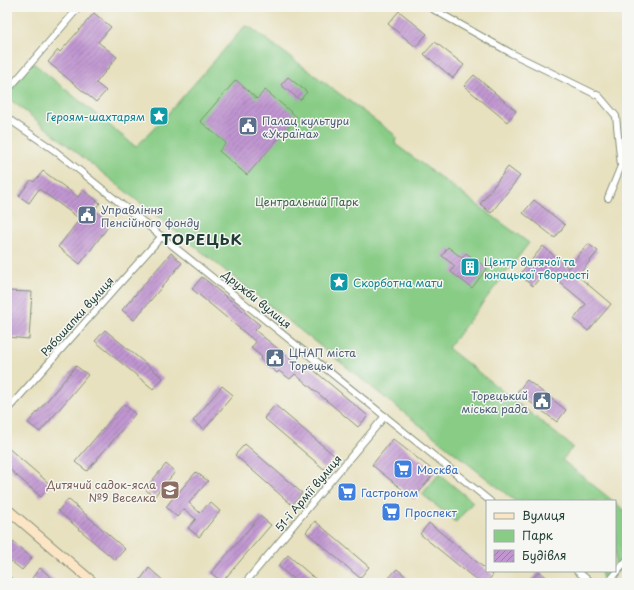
<svg xmlns="http://www.w3.org/2000/svg" width="634" height="590" viewBox="0 0 634 590" font-family="'Playpen Sans',sans-serif">
<defs>
<pattern id="building-hatch" width="6" height="6" patternUnits="userSpaceOnUse"><rect width="6" height="6" fill="#c095d0"/><path d="M-1 1l2-2M0 6l6-6M5 7l2-2" fill="none" stroke="#9b7baa"/></pattern>
</defs>
<rect width="100%" height="100%" fill="#f6f6f2"/>
<filter id="ink" filterUnits="userSpaceOnUse"><feTurbulence type="fractalNoise" baseFrequency=".025" numOctaves="2"/><feDisplacementMap in="SourceGraphic" scale="8" xChannelSelector="R" yChannelSelector="G"/><feConvolveMatrix kernelMatrix="1 2 1 2 8 2 1 2 1" color-interpolation-filters="sRGB"/></filter>
<filter id="wash" filterUnits="userSpaceOnUse"><feTurbulence type="fractalNoise" baseFrequency=".012" numOctaves="4" result="noise"/><feDisplacementMap in="SourceGraphic" scale="16" xChannelSelector="R" yChannelSelector="G"/><feGaussianBlur stdDeviation="0.9" result="paint"/><feColorMatrix in="noise" values="0 0 0 0 0 0 0 0 0 0 0 0 0 0 0 0 0 1.4 0 .05"/><feComposite in="paint" operator="in"/></filter>
<g filter="url(#wash)">
<rect width="100%" height="100%" fill="#e7e1bf"/>
<g fill="#88cc86" stroke="#54845d">
<path d="M245,26l5,1 145,108 1,3 -1,6 134,99 -81,105 125,99 -11,13 51,41h-98l-508,-404v-6l25,-29 104,85 27,-28z"/>
<path d="M439,474l34,28 -17,20 -34,-28z"/>
<path d="M615,503l12,9v48l-19,23h-4l-3,-12h14z"/>
</g>
<g id="blocks">
<g fill="url(#building-hatch)">
<path d="M399,11l28,23 -11,13 -28,-23z"/>
<path d="M94,13l17,14 -13,15 19,15 -21,26 10,8 -10,11 -48,-40 10,-12 2,2z"/>
<path d="M435,42l29,23 -11,13 -29,-24z"/>
<path d="M474,75l42,36 -9,11 -43,-36z"/>
<path d="M288,77l19,15 -7,8 -19,-15z"/>
<path d="M236,80l21,19 8,-9 32,27 -50,58 -28,-24 7,-8 -26,-22z"/>
<path d="M508,167l12,9 -29,37 -11,-9z"/>
<path d="M43,171l35,26 5,-7 17,13 -6,7 17,13 -31,41 -22,-17 22,-28 -41,-30 -10,14 -10,-7 12,-16 3,2z"/>
<path d="M534,200l31,25 -10,13 -32,-25z"/>
<path d="M588,244l10,7 -20,25 33,28 -23,27 -14,-12 12,-15 -40,-33 -13,15 -14,-11 24,-29 25,22z"/>
<path d="M448,247l14,11 4,-5 21,15 -15,20 -21,-16 4,-6 -13,-10z"/>
<path d="M171,253l11,10 -48,57 -12,-10z"/>
<path d="M202,277l58,48 -5,5 51,42 4,-5 58,49 -10,11 -63,-53 -5,5 -11,-8 -2,2 -17,-14 2,-2 -11,-9 5,-6 -64,-53z"/>
<path d="M7,291l25,1 -3,47 -22,-2z"/>
<path d="M105,330l58,48 -10,11 -58,-48z"/>
<path d="M76,366l12,9 -48,57 -12,-9z"/>
<path d="M527,380l39,30 -9,12 -40,-30z"/>
<path d="M222,386l11,9 -29,35 -11,-9z"/>
<path d="M124,404l11,10 -48,57 -12,-9z"/>
<path d="M275,405l60,51 -11,13 -60,-51z"/>
<path d="M393,439l42,33 -21,27 -42,-34z"/>
<path d="M245,444l57,49 -10,12 -57,-50z"/>
<path d="M7,447l44,38 -10,12 -34,-30z"/>
<path d="M166,464l9,8 -9,11 12,10 18,-21 12,9 -19,22 11,10 10,-11 10,9 -21,26 -11,-9 8,-9 -12,-10 -7,8 -11,-10 7,-9 -12,-10 -7,9 -9,-8z"/>
<path d="M68,499l57,50 -10,11 -57,-49z"/>
<path d="M260,516l11,9 -49,57 -11,-9z"/>
<path d="M315,521l54,46 -9,11 -54,-46z"/>
<path d="M429,523l64,52 -7,8h-6l-60,-49z"/>
<path d="M7,537l25,21 -10,12 -15,-12z"/>
<path d="M288,555l32,28h-22l-20,-17z"/>
<path d="M40,568l18,15h-21l-5,-5z"/>
<path d="M149,568l17,15h-23l-3,-3z"/>
<path d="M397,569l17,14h-23l-4,-3z"/>
<path d="M539,571l14,12h-25z"/>
</g>
</g>
</g>
<g filter="url(#ink)">
<use href="#blocks" fill-opacity="0" stroke="#838f7a" stroke-width="1"/>
<g fill="none" stroke-linecap="round" stroke-linejoin="round">
<g stroke="#838f7a" stroke-width="8">
<g id="minor">
<path d="M429,7l82,46 88,43 17,20 5,50 -13,32"/>
<path d="M7,91l72,-84"/>
<path d="M7,118l47,32 436,351"/>
<path d="M7,410l155,-174"/>
<path d="M577,571l15,12"/>
<path d="M7,579l5,4"/>
<path d="M245,583l140,-167"/>
<path d="M608,583l19,-23"/>
</g>
</g>
<g stroke="#838f7a" stroke-width="11">
<path id="secondary" d="M7,509l87,74"/>
</g>
<use href="#minor" stroke="#fff" stroke-width="6"/>
<use href="#secondary" stroke="#fce5c4" stroke-width="9"/>
</g>
</g>
<defs>
<g id="sight-square" transform="scale(1)"><rect x="-9" y="-9" width="18" height="18" rx="4" fill="#0f9aa8" stroke="#f6f6f2"/><path d="M0-6L1.8-2.2L6-1.7L2.9 1.2L3.7 5.4L0 3.3L-3.7 5.4L-2.9 1.2L-6-1.7L-1.8-2.2Z" fill="#fff"/></g>
<g id="civic-square" transform="scale(1)"><rect x="-9" y="-9" width="18" height="18" rx="4" fill="#5c6f8a" stroke="#f6f6f2"/><path d="M-.6-6.5H3V-4.5H.6V-3L4-1V1h2V6H-6V1h2V-1L-.6-3ZM-1.2 2.5V6h2.4V2.5Z" fill="#fff"/></g>
<g id="building-square" transform="scale(1)"><rect x="-9" y="-9" width="18" height="18" rx="4" fill="#0f9aa8" stroke="#f6f6f2"/><path d="M-4-6H4V6H1V3H-1V6H-4ZM-2.5-4.3h1.7v1.8h-1.7ZM.8-4.3h1.7v1.8H.8ZM-2.5-1h1.7V.8h-1.7ZM.8-1h1.7V.8H.8Z" fill="#fff"/></g>
<g id="supermarket-square" transform="scale(1)"><rect x="-9" y="-9" width="18" height="18" rx="4" fill="#3f7fe0" stroke="#f6f6f2"/><path d="M-6-5.5h2.5l.6 2H6L4.5 2H-2.5L-4.4-4H-6ZM-1.5 3.2a1.3 1.3 0 1 0 .1 0ZM3 3.2a1.3 1.3 0 1 0 .1 0Z" fill="#fff"/></g>
<g id="school-square" transform="scale(1)"><rect x="-9" y="-9" width="18" height="18" rx="4" fill="#8d6e63" stroke="#f6f6f2"/><path d="M0-5L7-2L0 1L-7-2ZM-4 1L0 2.5L4 1V4Q0 6-4 4Z" fill="#fff"/></g>
</defs>
<g fill-rule="evenodd">
<use href="#sight-square" x="159" y="116"/>
<use href="#civic-square" x="248" y="126"/>
<use href="#civic-square" x="87" y="215"/>
<use href="#building-square" x="470" y="267"/>
<use href="#sight-square" x="339" y="282"/>
<use href="#civic-square" x="275" y="358"/>
<use href="#civic-square" x="542" y="401"/>
<use href="#supermarket-square" x="403" y="469"/>
<use href="#school-square" x="170" y="490"/>
<use href="#supermarket-square" x="347" y="492"/>
<use href="#supermarket-square" x="391" y="512"/>
</g>
<g text-anchor="middle" dominant-baseline="central" stroke-width="3" stroke-linejoin="round" paint-order="stroke">
<g font-size="11" fill="#0d838f" stroke="#f6f6f2" text-anchor="start">
<text x="145" y="116" text-anchor="end">Героям-шахтарям</text>
<text x="484" y="261">Центр дитячої та<tspan x="484" dy="13">юнацької творчості</tspan></text>
<text x="353" y="282">Скорботна мати</text>
</g>
<g font-size="11" fill="#4e5e75" stroke="#f6f6f2" text-anchor="start">
<text x="262" y="120">Палац культури<tspan x="262" dy="13">«Україна»</tspan></text>
<text x="101" y="209">Управління<tspan x="101" dy="13">Пенсійного фонду</tspan></text>
<text x="289" y="352">ЦНАП міста<tspan x="289" dy="13">Торецьк</tspan></text>
<text x="528" y="395" text-anchor="end">Торецький<tspan x="528" dy="13">міська рада</tspan></text>
</g>
<g font-size="11" fill="#396148" stroke="#f6f6f2">
<text x="307" y="201">Центральний Парк</text>
</g>
<g font-size="11" fill="#1f3d34" stroke="#f6f6f2">
<text transform="translate(257 299) rotate(39)">Дружби вулиця</text>
<text transform="translate(77 316) rotate(-48)">Рябошапки вулиця</text>
<text transform="translate(308 493) rotate(-50)">51-ї Армії вулиця</text>
</g>
<g font-size="11" fill="#366cbe" stroke="#f6f6f2" text-anchor="start">
<text x="417" y="469">Москва</text>
<text x="361" y="492">Гастроном</text>
<text x="405" y="512">Проспект</text>
</g>
<g font-size="11" fill="#785e54" stroke="#f6f6f2" text-anchor="end">
<text x="156" y="484">Дитячий садок-ясла<tspan x="156" dy="13">№9 Веселка</tspan></text>
</g>
<g font-size="15" font-weight="bold" letter-spacing="1" fill="#1f3d34" stroke="#f6f6f2">
<text x="202" y="238">ТОРЕЦЬК</text>
</g>
</g>
<rect width="634" height="590" fill="none" stroke="#f6f6f2" stroke-width="24"/>
<rect x="486" y="500" width="130" height="72" fill="#f6f6f2" stroke="#a0aca6"/>
<rect x="494" y="513" width="20" height="6" fill="#fce5c4" stroke="#a0aca6"/>
<text x="522" y="520" font-size="12" fill="#1f3d34">Вулиця</text>
<rect x="494" y="530" width="20" height="12" fill="#88cc86" stroke="#a0aca6"/>
<text x="522" y="540" font-size="12" fill="#1f3d34">Парк</text>
<rect x="494" y="550" width="20" height="12" fill="url(#building-hatch)" stroke="#a0aca6"/>
<text x="522" y="560" font-size="12" fill="#1f3d34">Будівля</text>
</svg>
